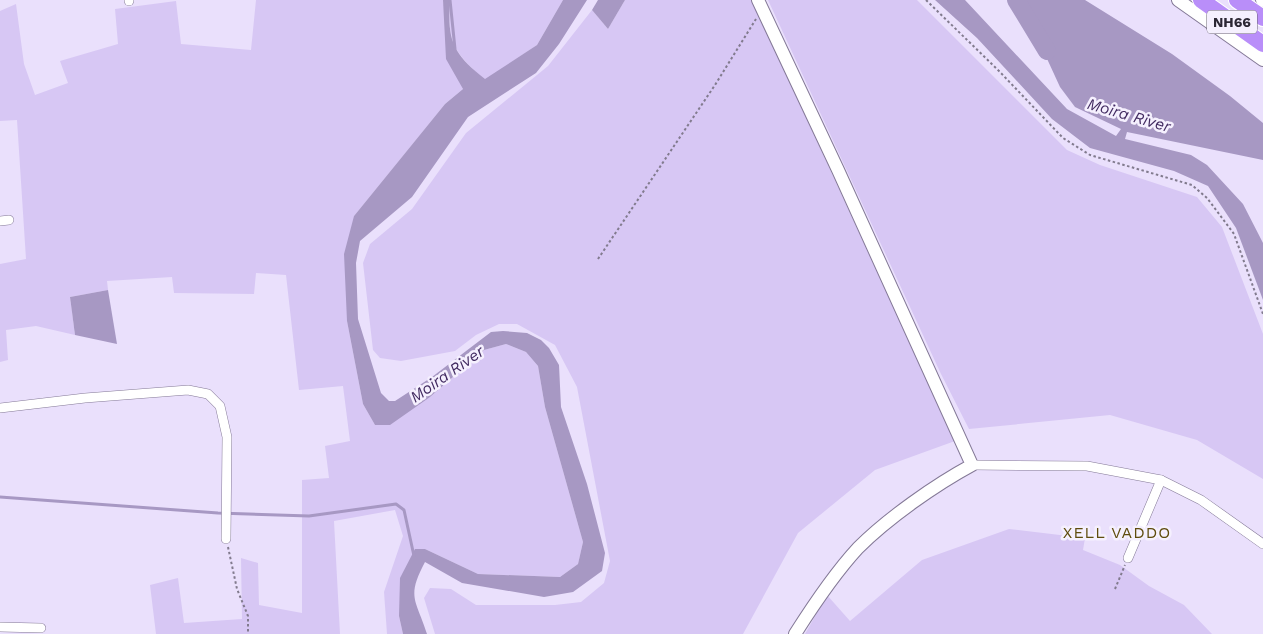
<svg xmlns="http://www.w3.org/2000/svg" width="1263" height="634" viewBox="0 0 1263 634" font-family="'Work Sans',sans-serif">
<rect width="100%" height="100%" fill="#eae0fc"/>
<g fill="#d7c7f4">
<path d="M256,0h187l15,78 5,11 -18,15 -91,112 -7,105 16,83 12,21 55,-28 54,-47 22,-6 20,8 12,14 7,41 38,135 -5,22 -18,13 -82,-3 -53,-25 -26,67 4,18h-16l-3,-42 19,-56 -8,-26 -61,11 6,113h-184l-6,-49 28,-7 6,45 58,-4 -1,-61 17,5 1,42 43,8v-133l27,-2 -4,-32 25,-5 -7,-55 -44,4 -13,-115 -30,-2 -2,21 -80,-1 -2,-16 -65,4 1,9 -38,7 5,38 -39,-9 -30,4 2,30 -8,2v-98l26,-5 -9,-139 -17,1v-110l16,-7 8,60 11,31 33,-12 -8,-22 58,-17 -3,-35 61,-8 5,43 70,6z"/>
<path d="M450,0h113l-26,45 -52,35c-31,-27 -38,-38 -35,-80z"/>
<path d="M625,0h127l203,441 -80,29 -77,63 -55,101h-308l-11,-36 6,-10 21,1 25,16h79l26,-3 23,-19 6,-22 -33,-174 -22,-42 -38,-21h-18l-23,11 -21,16 -54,10 -21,-3 -7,-8 -10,-87 7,-19 42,-35 54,-76 82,-67 44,-56 16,19z"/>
<path d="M768,0h149l150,150 33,15 97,32 25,30 41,107v145l-66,-39 -87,-25 -141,14 -28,-55z"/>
<path d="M1009,529l76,9 -2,12 37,15 29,21 35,19 28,29h-407l22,-39 23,26 72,-61z"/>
</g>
<g fill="#a798c3">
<path d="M443,0h7c-3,41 3,54 35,79l52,-34 26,-45h24l-28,44 -23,29 -68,44 -56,80 -52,44 -4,22 2,56 23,74 8,8h6l37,-24 59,-45 12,-1 24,2 14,7 8,8 10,17 2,42 26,77 18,69 -3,18 -29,21 -29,5 -82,-14 -37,-21c-19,36 -9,37 2,72h-24l-4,-18 1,-38 15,-29h10l53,25 82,3 18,-13 5,-22 -38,-135 -7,-41 -12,-14 -20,-8 -22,6 -54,47 -40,28h-15l-12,-21 -16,-83 -3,-67 10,-38 91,-112 18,-15 -17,-30z"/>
<path d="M598,0h27l-17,29 -16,-19z"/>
<path d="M935,0h30l102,109 49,27 5,-7 -46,-22 -15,-20 -40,-87h65l87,54 58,42 33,27v37l-136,-28 -2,7 66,16 16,10 36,39 20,39v57l-27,-72 -28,-42 -34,-15 -84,-23 -38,-29 -75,-81z"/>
<path d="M108,290l9,54 -42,-9 -5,-38z"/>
</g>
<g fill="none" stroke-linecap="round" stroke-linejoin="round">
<g stroke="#a798c3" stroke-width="3">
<path d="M450,0l5,49"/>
<path d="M0,497l218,16 91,3 87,-12 8,6 10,46"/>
</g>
<path stroke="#a798c3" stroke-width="18" d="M1016,0l31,51"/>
<g stroke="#847997" stroke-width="10">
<g id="street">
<path d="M129,0v1"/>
<path d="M0,221l9,-1"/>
<path d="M0,408l85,-10 103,-8 20,4 12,12 7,31 -1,102"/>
<path d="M972,465l115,1 74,14 40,20 62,44"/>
<path d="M1128,558l33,-78"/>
<path d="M0,627l41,1"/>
</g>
</g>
<g stroke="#847997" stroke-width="14">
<g id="secondary">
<path d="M758,0l80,170 134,295c-37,20 -84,53 -114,83 -24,26 -44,56 -63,86"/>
<path d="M1178,0l85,60"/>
<path d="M1262,0l1,1"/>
</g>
</g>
<g stroke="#fff" stroke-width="18">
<g id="highway">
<path d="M1201,0l62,44"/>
<path d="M1237,0l26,18"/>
</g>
</g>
<g stroke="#827b8e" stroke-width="2" stroke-dasharray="2.5 2.5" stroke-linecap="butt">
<path d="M926,0l73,71 64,67 27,17 102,30 15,13 27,36 29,80"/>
<path d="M598,259l117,-174 41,-66"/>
<path d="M228,547l9,42 11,27v18"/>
<path d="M1115,589l10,-24"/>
</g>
<use href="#street" stroke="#fff" stroke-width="9"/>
<use href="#secondary" stroke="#fff" stroke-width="12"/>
<use href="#highway" stroke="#b98ef9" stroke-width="16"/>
</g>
<g text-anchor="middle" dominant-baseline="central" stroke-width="5" stroke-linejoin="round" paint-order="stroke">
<rect fill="#f5f0fe" stroke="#686371" stroke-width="1" x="1207" y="10.5" width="50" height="23" rx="4"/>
<g font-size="14" font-weight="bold" fill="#2c2734">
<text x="1232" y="22">NH66</text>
</g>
<g font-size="16" font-style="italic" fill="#422b61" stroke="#f5f0fe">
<text transform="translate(1129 115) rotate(16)">Moira River</text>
<text transform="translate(447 374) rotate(-35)">Moira River</text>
</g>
<g font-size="16" letter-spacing="1" fill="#5f4c0e" stroke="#f5f0fe">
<text x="1117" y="532">XELL VADDO</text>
</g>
</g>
</svg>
